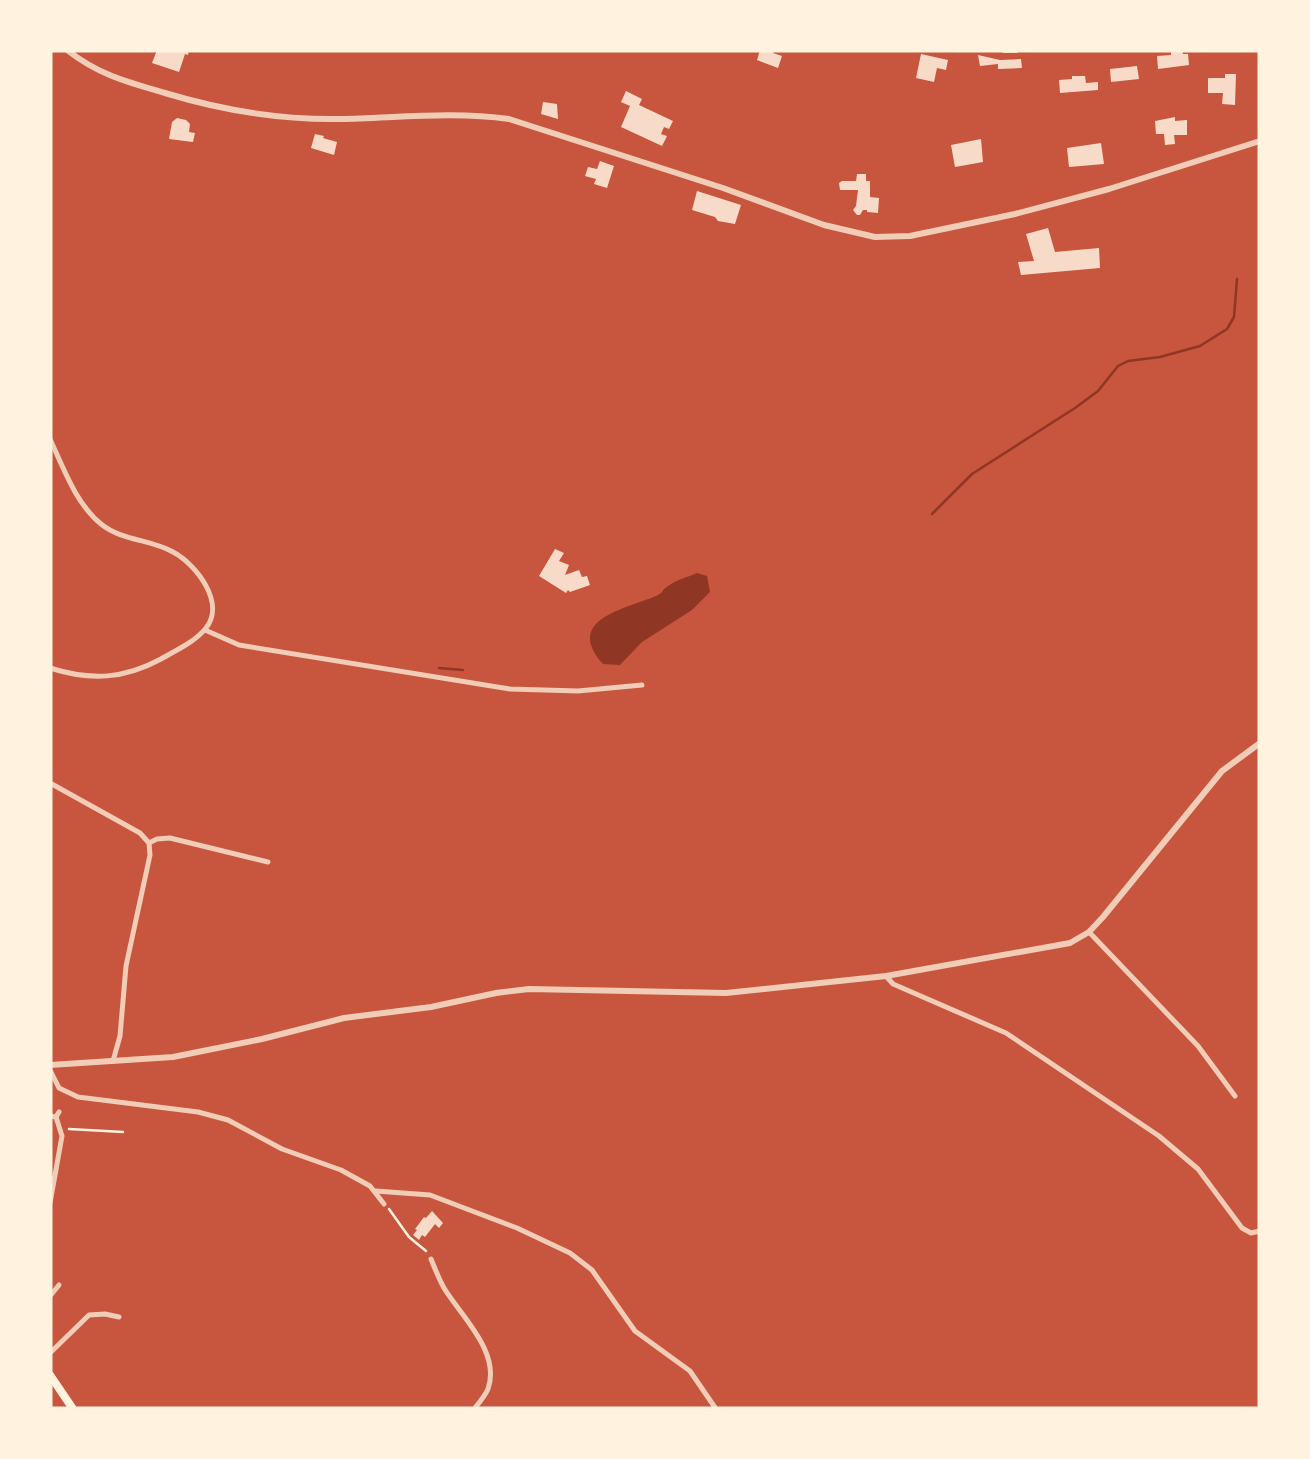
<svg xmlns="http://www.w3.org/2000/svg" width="1310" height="1459" viewBox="0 0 1310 1459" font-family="'Varela Round',sans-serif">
<rect width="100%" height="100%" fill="#c8553d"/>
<path fill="#8f3625" d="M697,573l10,3 3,16 -18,18 -50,32 -22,23 -17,-1c-40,-45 23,-55 53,-68 11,-6 2,-3 12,-10 8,-6 20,-9 29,-13z"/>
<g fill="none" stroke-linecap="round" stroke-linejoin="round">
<g stroke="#8f3625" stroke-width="2.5">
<path d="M932,514l40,-40 103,-66 23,-17 20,-25 10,-5 32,-4 40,-11 27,-17 7,-12 3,-38"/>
<path d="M439,668l24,2"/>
</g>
</g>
<g fill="#f7dbc8">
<path d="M157,50h32l-1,5 -3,-1 -6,18 -27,-9z"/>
<path d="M760,50h14l-1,3 9,3 -4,12 -21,-8z"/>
<path d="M1182,50l1,4h5l1,11 -31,4 -1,-13 14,-1v-4z"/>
<path d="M921,54l27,6 -2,10 -9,-2 -3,14 -18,-4z"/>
<path d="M978,55l22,5 21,-1 1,9 -24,1v-5l-18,2z"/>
<path d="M1137,66l2,13 -28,3 -1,-13z"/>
<path d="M1225,74h11l-1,31 -13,-1 1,-11h-15v-15h17z"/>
<path d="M1072,76h13l1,7 12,-1v8l-38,3 -1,-13 13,-1z"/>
<path d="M626,91l16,8 -3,6 34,16 -4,8 -5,-2 -3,7 6,2 -5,10 -41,-19 9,-21 -9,-4z"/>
<path d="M543,102l14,2 1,15 -17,-5z"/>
<path d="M1175,117v4l12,-1v15h-13l1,9 -10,1 -1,-11h-8l-1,-13z"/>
<path d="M177,118l9,2 4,4 -1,8 6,1 -2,9 -24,-3 3,-17z"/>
<path d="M315,134l9,2 -1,2 14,4 -3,13 -23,-7z"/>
<path d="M981,139l2,23 -28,5 -4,-22z"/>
<path d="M1101,143l3,21 -35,3 -2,-19z"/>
<path d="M600,161l14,5 -7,22 -13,-4 2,-5 -11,-3 3,-9 9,2z"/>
<path d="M857,174h9v7h4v16l9,1 -1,15 -11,-1v-2h-4l-3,5h-3l-4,-5 3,-4 2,-16h-18l-1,-7 3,-2h14z"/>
<path d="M697,191l44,14 -6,19 -17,-3 -3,-4 -23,-7z"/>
<path d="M1048,228l7,24 44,-4 1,20 -79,7 -3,-13 16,-1 -8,-27z"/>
<path d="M555,549l9,4 -5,8 10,4 -4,10 14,-5 3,7 5,-1 3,9 -20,7 -2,-2 -2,3 -27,-17z"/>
<path d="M432,1211l11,12 -4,5 -4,-4 -10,13 -3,-2 -3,5 -6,-5 4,-5 -2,-1 9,-12 2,1z"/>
</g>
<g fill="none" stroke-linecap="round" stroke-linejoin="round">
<g stroke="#fff3e0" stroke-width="2.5">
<path d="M69,1129l54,3"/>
<path d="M389,1209l20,28 17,14"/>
</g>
<g stroke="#f1ccb7" stroke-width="5">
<path d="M50,439c13,28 26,65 51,85 21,17 49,15 72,28 23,12 53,51 33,76 -11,14 -30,22 -45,31 -37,20 -70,22 -111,9"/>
<path d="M205,630l34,15 271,44 68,2 64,-6"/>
<path d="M50,783l90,50 9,10 1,12 -24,111 -6,70 -7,25"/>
<path d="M149,843l8,-4 13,-1 98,24"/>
<path d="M1089,932l109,114 37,50"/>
<path d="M886,976l7,8 113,49 153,103 39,33 44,59 9,5 9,-2"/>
<path d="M50,1070l9,18 19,9 120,15 30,8 54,29 59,21 29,16 14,18"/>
<path d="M50,1116l6,1 3,-5"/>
<path d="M376,1191l54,4 87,33 53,25 22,17 43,61 55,40 26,38"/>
<path d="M50,1203l12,-67 -6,-19"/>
<path d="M431,1259c4,10 8,20 13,29 17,28 57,64 44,101 -3,7 -9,14 -14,20"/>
<path d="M50,1296l9,-11"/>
<path d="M50,1353l39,-38 16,-1 14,3"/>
</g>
<g stroke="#f1ccb7" stroke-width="6">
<path d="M67,50c32,25 60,32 98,43 56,17 116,27 175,26 56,-1 113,-8 169,0l214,69 101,37 51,12 35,-1 105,-22 94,-25 151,-48"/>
<path d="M1004,50h12"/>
<path d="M50,1065l123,-8 89,-18 82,-21 87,-11 65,-14 33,-4 197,4 160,-17 184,-33 19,-11 14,-15 119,-146 38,-28"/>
</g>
<path stroke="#fff3e0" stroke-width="8" d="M50,1375l23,34"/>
</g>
<rect width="1310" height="1459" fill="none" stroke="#fff3e0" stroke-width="105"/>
</svg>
